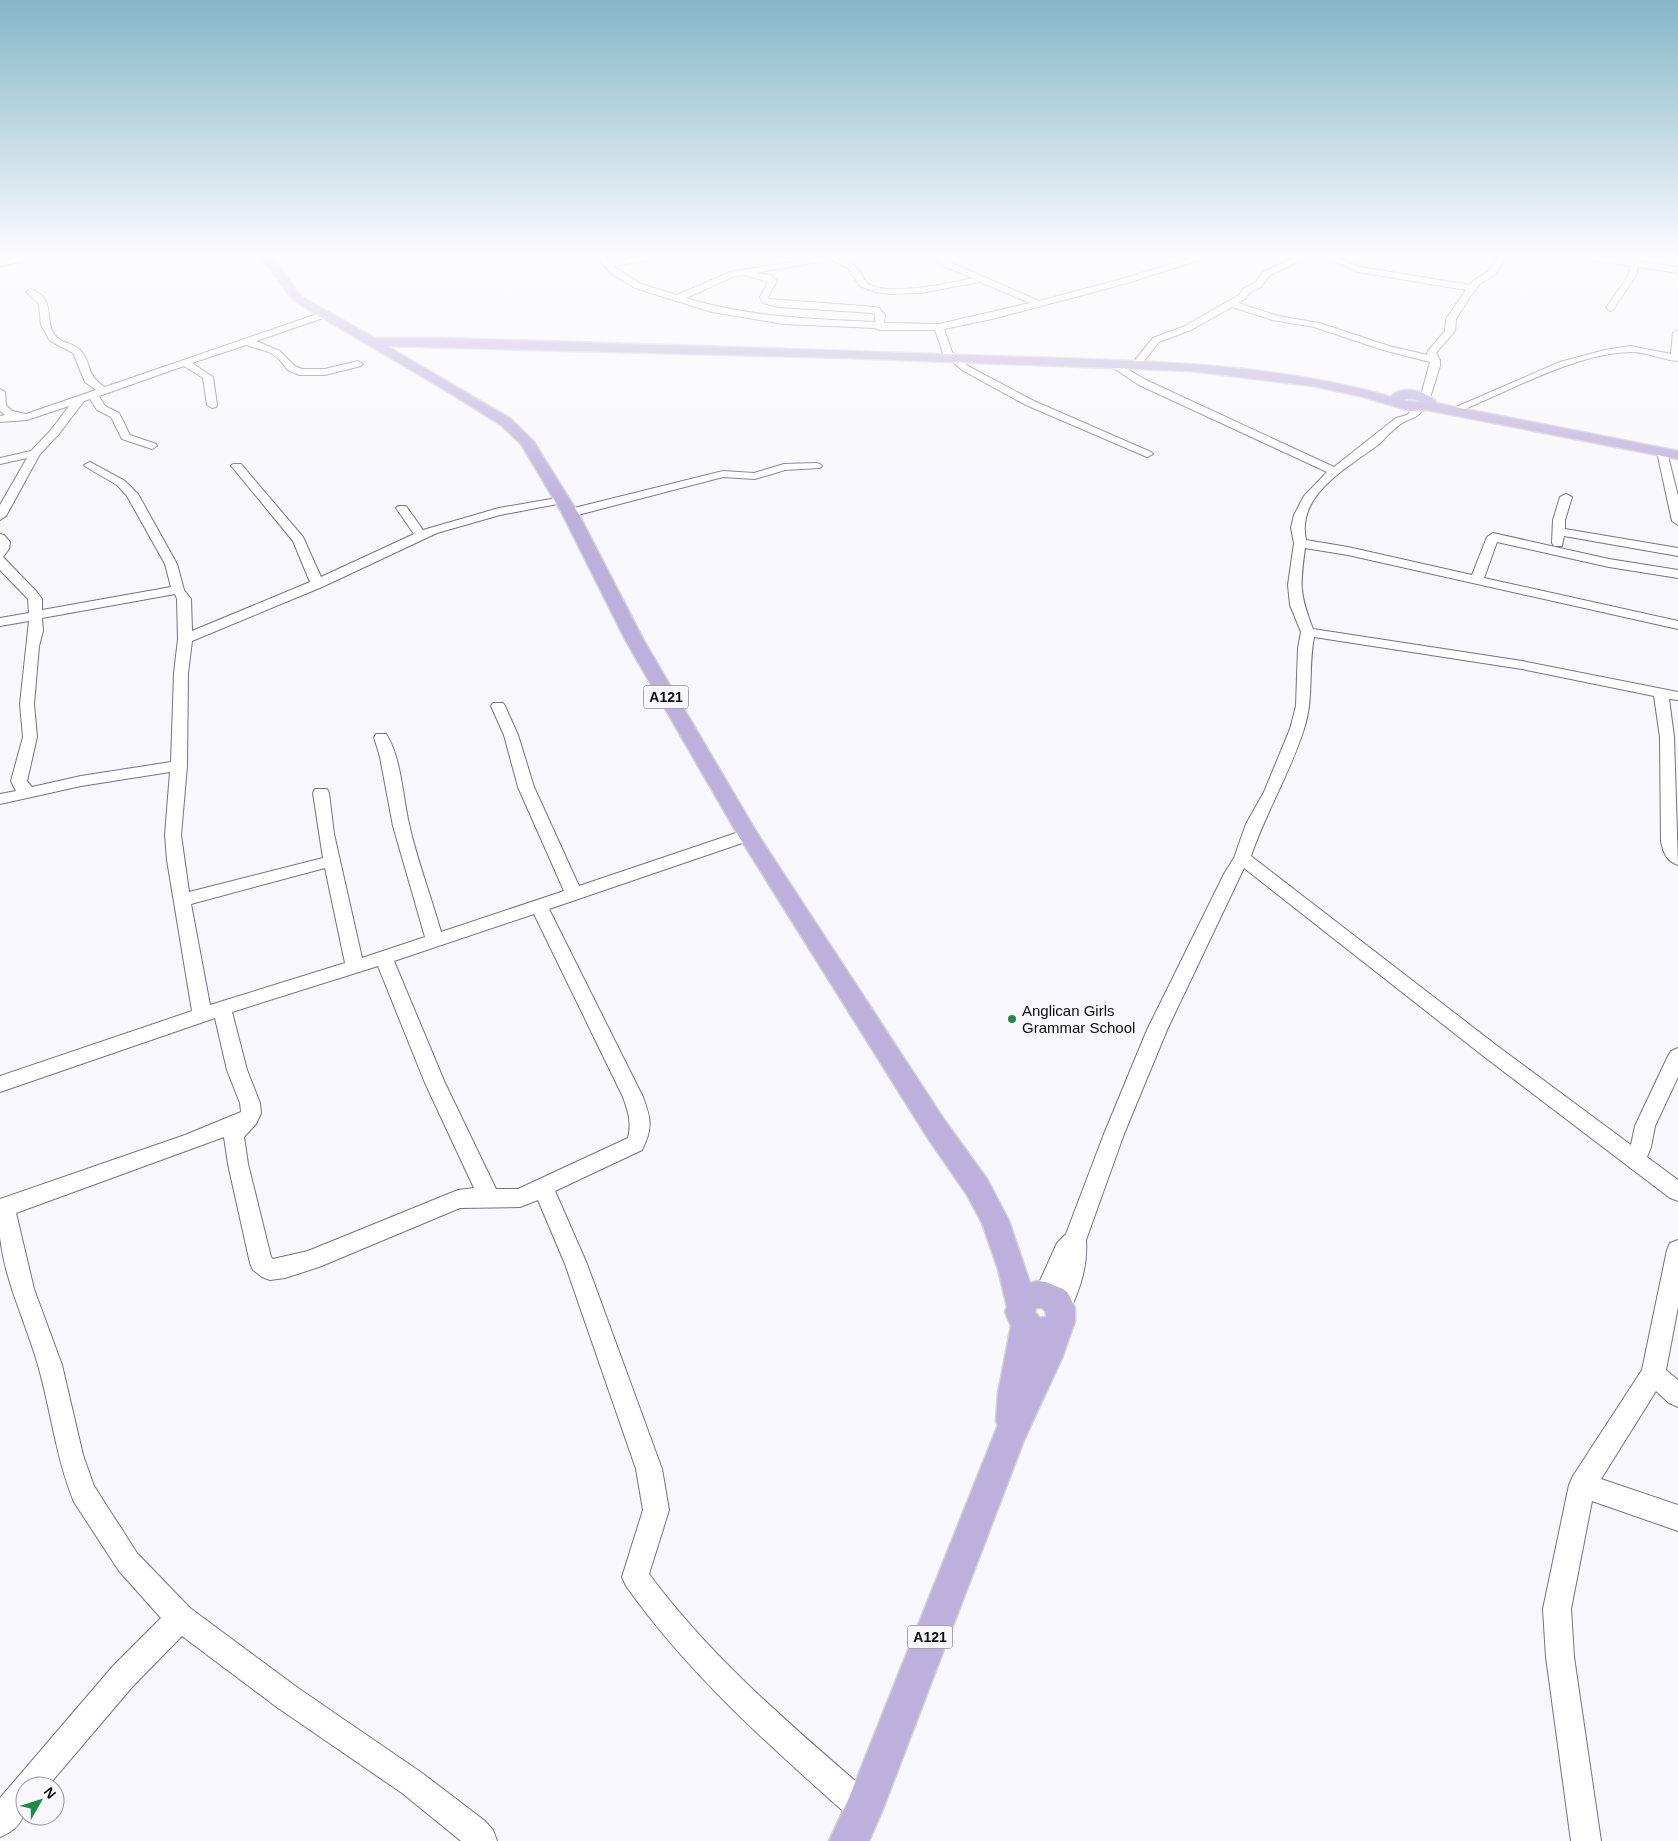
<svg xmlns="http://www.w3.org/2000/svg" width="1678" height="1841" viewBox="0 0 1678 1841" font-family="Helvetica,sans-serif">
<rect width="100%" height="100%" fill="#f8f7fd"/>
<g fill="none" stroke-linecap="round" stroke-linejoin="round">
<g stroke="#77708a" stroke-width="2">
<g id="minor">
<path d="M36,254h18l-4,2 -50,10v-6z"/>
<path d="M593,254h9l7,7 48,-7h21l-4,2 -61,10 28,18 36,11 53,-23 101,-16c12,2 22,6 29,16 2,3 4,8 6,10 16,16 86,1 107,-4l-27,-11 -20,-13h10l16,9 87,38 79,-21 70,-21 24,-5h18l-40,9 -66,21 -132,35 -48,10 8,23 16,14 66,35 117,51 2,2 -6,3 -121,-52 -64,-35 -19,-17 -8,-23h-56l-4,-2 -91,-4 -72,-12 -77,-24 -23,-14zM831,260l17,8 12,18 15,6 14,2 32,-1 59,-11 50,21 -91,21 -55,-1 1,-8 -6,-7 -3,-1 -107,-8 -1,-2 9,-16 -6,-6 -16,-2zM745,275l23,7 -8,15 3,6 16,4 94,6 2,2v7c-65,-3 -128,-5 -189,-24l49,-22z"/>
<path d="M1301,254h12l-44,22 -8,11 -11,5 -5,7 -7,4 40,13 41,7 70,23 38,9 1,-4 17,-20 1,-12 20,-29 -108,-18 -40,-18h11l31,13 110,18 4,-5 15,-9 10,-17h8l-12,21 -15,9 -10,13 -14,22 -1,12 -19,22 4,7v6l-11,35 -4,1 -5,-3 10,-37 -47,-12 -69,-23 -41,-7 -41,-13 -41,23 -32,12 -16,20h-6l-2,-2 18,-22 32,-12 54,-31 5,-7 11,-5 8,-11z"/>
<path d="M1563,254h22l93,13v6l-40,-6 -1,7 -24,36 -3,1 -4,-3 23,-34 1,-8 -63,-10z"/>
<path d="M30,289c26,9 14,28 24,45 6,10 19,8 26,16 13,13 4,24 25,37l218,-75 3,1v4l-70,24 24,10 15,15 7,3h23l33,-8 5,3 -2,2 -36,9h-26l-11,-5 -10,-12 -9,-6 -23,-7 -54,18 21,14 4,28 -1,2 -4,1 -5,-3 -4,-27 -19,-12 -85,30 6,10 14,7 11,22 26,9 1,2 -5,3 -30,-10 -11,-22 -14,-7 -7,-11 -6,2 -25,33 -19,20 -34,62 -6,4v-15l27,-47 -27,6v-6l31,-7 20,-21 18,-24 -42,14 -27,2v-6l5,-1 -5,-4v-22l5,3 1,13 6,6 14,3 70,-24 -11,-8 -12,-29 -23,-12 -9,-16 -2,-21 -13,-12z"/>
<path d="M1678,330v31c-16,-1 -33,-10 -49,-9 -53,2 -116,37 -164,57l-4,1 -5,-3 104,-45 45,-12 25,-4 41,8 2,-21z"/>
<path d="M1112,360l34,20 188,87 62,-49 11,-3 9,-10h8l1,2c-9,12 -9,9 -21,15 -10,5 -18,16 -26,23 -31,23 -82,50 -72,95l42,7 124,28 15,-38 6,-4 116,26 69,11v8l-69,-11 -112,-25 -13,36 194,43v8l-330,-74 -43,-7c-5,37 -6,45 8,81l209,32 156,31v8l-9,-1 5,38 4,128c-12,-4 -15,-13 -17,-24l-1,-104 -6,-41 -132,-27 -208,-32c-6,31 0,62 -10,92 -14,44 -38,83 -53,127l245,189 135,100 4,-19 33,-70 3,-5 7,-3v29l-23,49 -4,21 -4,10 31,23v21l-8,-3 -188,-143 -238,-187 -77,162 -43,104 -38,106c2,28 -7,51 -18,75l-8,4 -8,-4 -3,-7 2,-6 -6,2 -8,-3 -3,-7 23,-51 9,-9 38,-100 43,-104 77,-156 10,-16 12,-34 18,-32 26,-63 6,-23 2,-58 3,-16 -11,-27 -2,-20 6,-42 -3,-15 3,-13 10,-19 23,-24 -188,-87 -30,-20v-4z"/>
<path d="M1662,449l5,3 11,44v29l-6,-4 -15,-69z"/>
<path d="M90,462l35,19 13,13 39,70 7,26 7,9 1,32 118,-49 -17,-41 -60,-73 -2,-2 2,-2h8l62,73 18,40 93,-43 -18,-26 2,-2h8l17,24 76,-22 64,-11 6,3 -6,3 -63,12 -63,18 -115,54 -130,54 -4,32 -1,93 -6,69 8,57 134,-34 -10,-65 2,-4h12l2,4 5,41 28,124 63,-21 -32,-111 -13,-69 -6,-20 2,-3h10c15,22 17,64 23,90 8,36 22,72 32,108l123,-41 -46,-104 -14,-52 -13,-29 2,-3h10l2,3 13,29 16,52 45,99 163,-55 6,-1 6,1 2,4 -2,4 -205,70 94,188c8,22 10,31 -1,53l-87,41 32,73 75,205 7,41 -20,64c64,86 145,154 226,224l4,11 -4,11 -11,4 -11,-4c-82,-73 -163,-144 -227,-234l-4,-9 21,-67 -7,-41 -71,-205 -27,-64 -18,7 -60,1 -141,59 -34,11 -15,2 -8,-3 -9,-7 -3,-7 -22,-99 -4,-27 -208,76 18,76 28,76 21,90 11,31 43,67 53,55 108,80 124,85 63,48 8,9 4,11h-36l-59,-48 -124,-85 -96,-72 -49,50 -85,100h-23c0,25 2,40 -25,51v-39l113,-132 48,-48 -42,-47 -45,-69c-18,-44 -23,-91 -36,-137 -12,-42 -33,-83 -38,-128 0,-12 0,-25 0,-38l185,-64 56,-23 -1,-9 -13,-33 -12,-52 -215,74v-16l192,-65 -25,-151 -2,-25 5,-63 -89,14 -81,18v-10l16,-3 -5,-10 12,-44 -3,-33 9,-83 -29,5v-8l29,-5 -1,-14 -28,-29v-36l4,1 6,7 -1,7 -6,8 33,34 6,8v11l129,-23 -6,-23 -38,-68 -10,-11 -31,-18 -2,-2zM175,594l2,5 1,40 -4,34 -3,89 -90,14 -49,11 -5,-6 10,-44 -3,-33 5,-58 4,-15 -1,-13zM325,868l20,95 -135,42 -19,-101zM534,914l89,183c5,14 9,26 5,41l-110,51h-22l-51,-106 -51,-122zM378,966l47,117 49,105 -16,2 -150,61 -35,8 -2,-2 -23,-93 -4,-27 12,-13 5,-11 -1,-10 -13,-33 -15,-58z"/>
<path d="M816,463l4,1 2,2 -2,2 -35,2 -30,9 -32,-2 -153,40 -6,-4 2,-3 157,-39 31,2 30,-9z"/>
<path d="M1566,494l6,3 -7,23v9l113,19v8l-114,-20 -2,10h-8l-2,-3 1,-23 7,-23z"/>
<path d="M1678,1240v67l-12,63 12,10v27l-9,-4 -13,-12 -55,88 77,26v26l-86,-30 -21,108 3,48 27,184h-30l-25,-184 -3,-48 26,-124 4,-9 69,-106 25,-120 3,-7z"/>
</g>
</g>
<g stroke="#d3d3d5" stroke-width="3">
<path id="major" d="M258,254h11l33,43 73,41h66c184,6 367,11 551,18 134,5 270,4 399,41 10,-13 36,-6 45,5l-1,1 243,48v8l-251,-49 -16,1 -51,-15 -47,-10 -122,-15 -343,-13 -461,-12 124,73 23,23 44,71 66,128 113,192 188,288 42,58 22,42 21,62 8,-2 8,1 17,7 5,4 7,15v13l-13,37 -38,82 -141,369 -14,32h-40l20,-43 149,-373 -2,-4 2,-28 13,-67 -6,-14 2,-5 -9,-38 -16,-46 -15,-28 -40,-58 -189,-302 -112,-194 -64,-128 -41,-69 -20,-19 -56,-35 -151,-89zM1405,399h9l7,3 -16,-1zM1036,1308h6l4,4v5l-6,1 -5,-6z"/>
</g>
<use href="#minor" fill="#fff" fill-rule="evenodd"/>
<use href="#major" fill="#bdb0dc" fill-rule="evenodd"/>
</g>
<linearGradient id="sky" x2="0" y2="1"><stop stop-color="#85b6c8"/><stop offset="0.5" stop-color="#fcfbfe"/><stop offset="1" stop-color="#fcfbfe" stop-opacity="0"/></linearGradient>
<rect width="1678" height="512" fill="url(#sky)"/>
<circle fill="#1d8b43" stroke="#f8f7fd" stroke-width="2" cx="1012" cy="1019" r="5"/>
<g text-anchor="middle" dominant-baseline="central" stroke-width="5" stroke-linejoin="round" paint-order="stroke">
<g fill="#f8f7fd" stroke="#54525a" stroke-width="1">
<rect x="643.5" y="685.5" width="45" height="23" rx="4"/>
<rect x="907.5" y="1625.5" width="45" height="23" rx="4"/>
</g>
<g font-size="14" font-weight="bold" fill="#0d0b14">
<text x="666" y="697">A121</text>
<text x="930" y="1637">A121</text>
</g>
<g font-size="15" fill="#0d0b14" stroke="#f8f7fd" text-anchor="start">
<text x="1022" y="1010">Anglican Girls<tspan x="1022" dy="17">Grammar School</tspan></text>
</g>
</g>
<g transform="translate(40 1801) rotate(51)"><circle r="24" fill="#f8f7fd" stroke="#9a99a0"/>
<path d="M0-4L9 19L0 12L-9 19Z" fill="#1d8b43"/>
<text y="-8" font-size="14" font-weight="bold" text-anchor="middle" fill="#0d0b14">N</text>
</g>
</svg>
